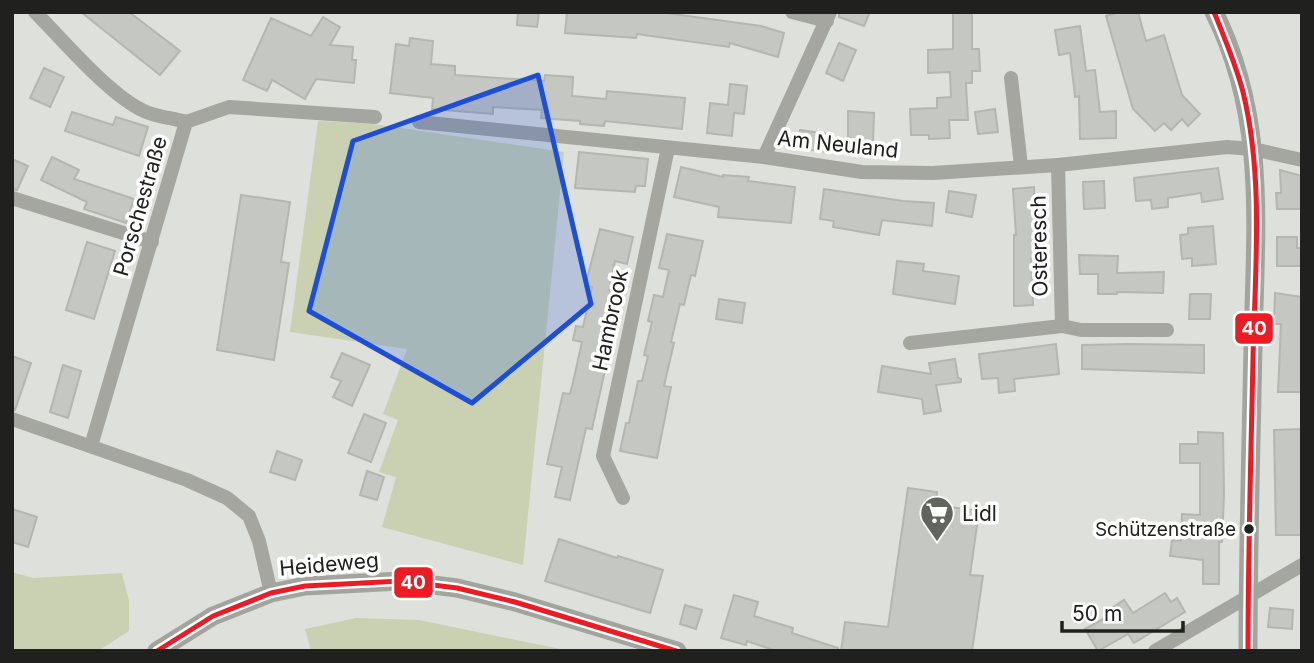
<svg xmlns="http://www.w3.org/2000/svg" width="1314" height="663" viewBox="0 0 1314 663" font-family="Inter,sans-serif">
<rect width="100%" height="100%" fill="#dee0db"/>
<g fill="#c9d1b2">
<path d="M318,121l55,3 191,28 -41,413 -141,-38 14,-50 -17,-5 19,-52 -15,-6 24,-65 -117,-17z"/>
<path d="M12,572l21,6 89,-5 7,28v30l-31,20h-86z"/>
<path d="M356,618l63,2 151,31h-259l-6,-22z"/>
</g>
<g fill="#c5c7c3" stroke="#b5b6b2" stroke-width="2">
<path d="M81,12h48l51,39 -20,24z"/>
<path d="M518,12h21l-2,15 -20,-2z"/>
<path d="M567,12h92l102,14 23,7 -6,24 -48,-14 -1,4 -92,-13 -1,4 -71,-5z"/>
<path d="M839,12h31l-6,14 -25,-9z"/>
<path d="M953,12h19v37h7l1,22h-8v12h-6l2,37h-19l1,18 -21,1v-4h-18l-1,-26 27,-1v-10l14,-1 -1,-25 -22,1v-23l25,-1z"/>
<path d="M1119,12h19l8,29 18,-6 18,60 18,19 -12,12 -6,-7 -11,11 -7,-7 -9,8 -22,-22 -27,-93z"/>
<path d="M323,17l17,10 -10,18 23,2 -1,13h4l-2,23 -38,-4 -11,20 -33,-19 -5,11 -24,-11 28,-62 40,18z"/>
<path d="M1080,26l6,45 9,-1 5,42 16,-1v27l-36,1 -1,-43 -4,1 -5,-44 -11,2 -4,-25z"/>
<path d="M410,38l23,3 -2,23 24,2v9l89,6 1,-6 28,2 -1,19 34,3 1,-8 78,7 -3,31 -77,-8 -1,5 -24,-2v-3l-39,-3 1,-8 -49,-3v7l-61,-5 1,-11 -43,-5 6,-49 13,2z"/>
<path d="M839,43l17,7 -13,31 -17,-8z"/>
<path d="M44,68l20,9 -14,30 -20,-9z"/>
<path d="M730,84l17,2 -3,28 -10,-1 -2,23 -25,-3 3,-30 18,2z"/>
<path d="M995,109l3,23 -20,2 -3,-22z"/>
<path d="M848,111l26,2 -1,29 -25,-1z"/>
<path d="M72,112l41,13 3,-8 32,10 -9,29 -74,-25z"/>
<path d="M800,130l29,4 -3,18 -29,-4z"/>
<path d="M579,152l69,7 -3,27h-9l-1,6 -60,-4z"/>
<path d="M52,157l27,13 -5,9 60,20 -8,24 -42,-14 3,-7 -46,-22z"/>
<path d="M12,159l16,7 -11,24 -5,-1z"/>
<path d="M681,167l42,10v-2l26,2 -1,4 47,6 -4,36 -73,-6 1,-10 -45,-10z"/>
<path d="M1218,168l5,31 -21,3 -1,-9 -33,5v9l-16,2 -1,-9 -15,1 -2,-23z"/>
<path d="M1280,170l22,6v33h-25l-1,-16h5z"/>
<path d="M1104,181l1,27 -21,1 -1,-27z"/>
<path d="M1034,187l1,71h-4l2,47 -19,1v-71h2l-3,-46z"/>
<path d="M824,189l79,12 31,2 -2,23 -50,-6 -3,15 -46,-8 1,-6 -14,-2z"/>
<path d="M949,191l27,4 -4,22 -26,-5z"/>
<path d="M241,195l49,7 -9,60 8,1 -15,97 -57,-10z"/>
<path d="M1213,226l3,38 -24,2v-8l-10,1 -2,-24 8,-1v-6z"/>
<path d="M600,229l33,8 -6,27 -12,-3 -6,29 13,3 -30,136 -6,-1 -16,72 -15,-3 7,-30 -15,-3 16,-71 7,1 3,-12 9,-40 -9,-2 3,-14 7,1 9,-40 -7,-1z"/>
<path d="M667,234l36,7 -8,35 -4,-1 -7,30 -4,-1 -9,38 3,1 -10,43 7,1 -14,71 -37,-7 6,-28h3l9,-42h4l6,-25 -4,-1 8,-33 -4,-1 6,-26 9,2 6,-27 -10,-2z"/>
<path d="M1277,237h20v11h5v18h-25z"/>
<path d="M87,242l28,9 -21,68 -28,-9z"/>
<path d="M1079,255l39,1 -1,17 47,-1 -1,21 -46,-1v2h-19v-20h-18z"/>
<path d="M897,261l27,3 -1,7 36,5 -4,28 -62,-10z"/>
<path d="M1275,293l27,4v95h-24l3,-68h-7z"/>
<path d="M1190,294h21l-1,25h-21z"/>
<path d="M719,299l26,4 -3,20 -26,-4z"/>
<path d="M1056,344l3,30 -45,5 1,12 -16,2 -1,-15 -16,1 -3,-25z"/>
<path d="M1129,344l75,1v28l-122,-4v-24z"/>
<path d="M342,353l28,12 -18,41 -19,-9 8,-16 -10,-4z"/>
<path d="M12,356l19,7 -16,47h-3z"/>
<path d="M955,359l3,19 3,1v3l-25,3 5,26 -17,3 -2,-15 -44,-7 4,-26 49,8 -2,-11z"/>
<path d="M63,365l18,6 -13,47 -18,-6z"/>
<path d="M364,414l22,9 -15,39 -23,-9z"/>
<path d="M1302,429v106h-26l-2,-105z"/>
<path d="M1198,432l25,1 1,61 -2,48h-3v42h-16v-24l-33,-4 2,-16 9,1 1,-27 18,1v-52h-20v-19h18z"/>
<path d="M277,451l25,9 -7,20 -25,-8z"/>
<path d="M367,471l17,6 -7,23 -17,-5z"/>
<path d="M908,488l29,4 -1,13 43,6 -9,64 13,1 -11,75h-131l4,-29 43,5z"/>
<path d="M12,509l25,8 -9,30 -16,-5z"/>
<path d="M559,539l58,19 1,-2 45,14 -13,43 -105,-32z"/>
<path d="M1165,593l6,9 6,-4 8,14 -51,31 -6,-9 -30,17 -13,-22 29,-16 -2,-5 12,-8 9,13z"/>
<path d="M734,595l24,7 -4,14 39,12 -1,5 46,15v3h-62l-29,-10 -1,4 -25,-7z"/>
<path d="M685,605l17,5 -6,19 -16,-5z"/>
<path d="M1270,608l23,2 -1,19 -24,-2z"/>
</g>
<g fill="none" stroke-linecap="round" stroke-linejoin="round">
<g stroke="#a4a69f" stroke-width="14">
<path d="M35,12c28,28 74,83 109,99 12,6 29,7 42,11"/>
<path d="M792,12l35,9"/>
<path d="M1011,78l10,88"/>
<path d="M419,122l345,35 98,15 71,1 125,-8 169,-18 26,2 49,11"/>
<path d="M764,157l66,-145"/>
<path d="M12,198l140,44"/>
<path d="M1062,326l19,4h86"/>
<path d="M910,343l152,-17 -4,-161"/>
<path d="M12,419l175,61 40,18 22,18 10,25 12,52"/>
<path d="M91,446l95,-324 43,-15 146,10"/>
<path d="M623,498l-20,-42 65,-308"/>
<path d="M1155,651l147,-86"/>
</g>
<g stroke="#a2a59e" stroke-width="19">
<path d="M1214,12c54,108 41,219 39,335 -2,101 -5,202 -5,304"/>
<path d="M157,651l56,-35 58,-23 34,-7 96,-5 56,7 58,14 162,49"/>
</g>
<g stroke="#fff" stroke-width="10">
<g id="bus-1">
<path d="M1214,12c11,27 22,53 29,80 21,86 12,178 10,266 -2,97 -5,195 -5,293"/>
<path d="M157,651l56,-35 58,-23 34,-7 96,-5 56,7 58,14 161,49"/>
</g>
</g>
<use href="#bus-1" stroke="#ed1c24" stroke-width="5"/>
</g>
<path fill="#1d4ed8" fill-opacity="0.2" stroke="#1d4ed8" stroke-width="5" stroke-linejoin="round" d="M538,75l53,229 -119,99 -163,-92 44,-170z"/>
<defs>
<g id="supermarket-pin" transform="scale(1.75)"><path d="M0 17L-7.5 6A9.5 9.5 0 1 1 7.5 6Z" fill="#626460" stroke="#fff"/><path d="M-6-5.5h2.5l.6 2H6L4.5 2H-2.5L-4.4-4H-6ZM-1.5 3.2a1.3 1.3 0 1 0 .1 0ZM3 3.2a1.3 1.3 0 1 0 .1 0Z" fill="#fff"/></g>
</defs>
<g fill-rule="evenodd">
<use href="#supermarket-pin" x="937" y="513"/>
</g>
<circle fill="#20211e" stroke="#fff" stroke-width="2.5" cx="1249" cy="529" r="6"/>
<g text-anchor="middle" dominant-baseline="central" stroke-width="7" stroke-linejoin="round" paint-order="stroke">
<g font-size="19" fill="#20211e" stroke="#fff" text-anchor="end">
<text x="1236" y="529">Schützenstraße</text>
</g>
<g font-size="21" fill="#20211e" stroke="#fff">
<text transform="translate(838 144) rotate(6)">Am Neuland</text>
<text transform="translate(140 206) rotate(-74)">Porschestraße</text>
<text transform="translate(1039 246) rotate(-91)">Osteresch</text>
<text transform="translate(610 320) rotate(-78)">Hambrook</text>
<text transform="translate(329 564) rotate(-5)">Heideweg</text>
</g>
<g font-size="21" fill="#20211e" stroke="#fff" text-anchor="start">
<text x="962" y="513">Lidl</text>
</g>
</g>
<g stroke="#fff" stroke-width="2.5">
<rect x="1234" y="312" width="40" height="33" rx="7" fill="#ed1c24"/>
<rect x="393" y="566" width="41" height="33" rx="7" fill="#ed1c24"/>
</g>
<g font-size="19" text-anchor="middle" font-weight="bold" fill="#fff">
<text x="1254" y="335">40</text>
<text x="413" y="589">40</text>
</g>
<rect width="1314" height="663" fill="none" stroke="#20211e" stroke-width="28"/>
<path d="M1062 621v10h121v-10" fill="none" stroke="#20211e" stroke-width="3.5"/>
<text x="1072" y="621" font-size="21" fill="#20211e" stroke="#ffffff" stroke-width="5" paint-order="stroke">50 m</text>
</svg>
